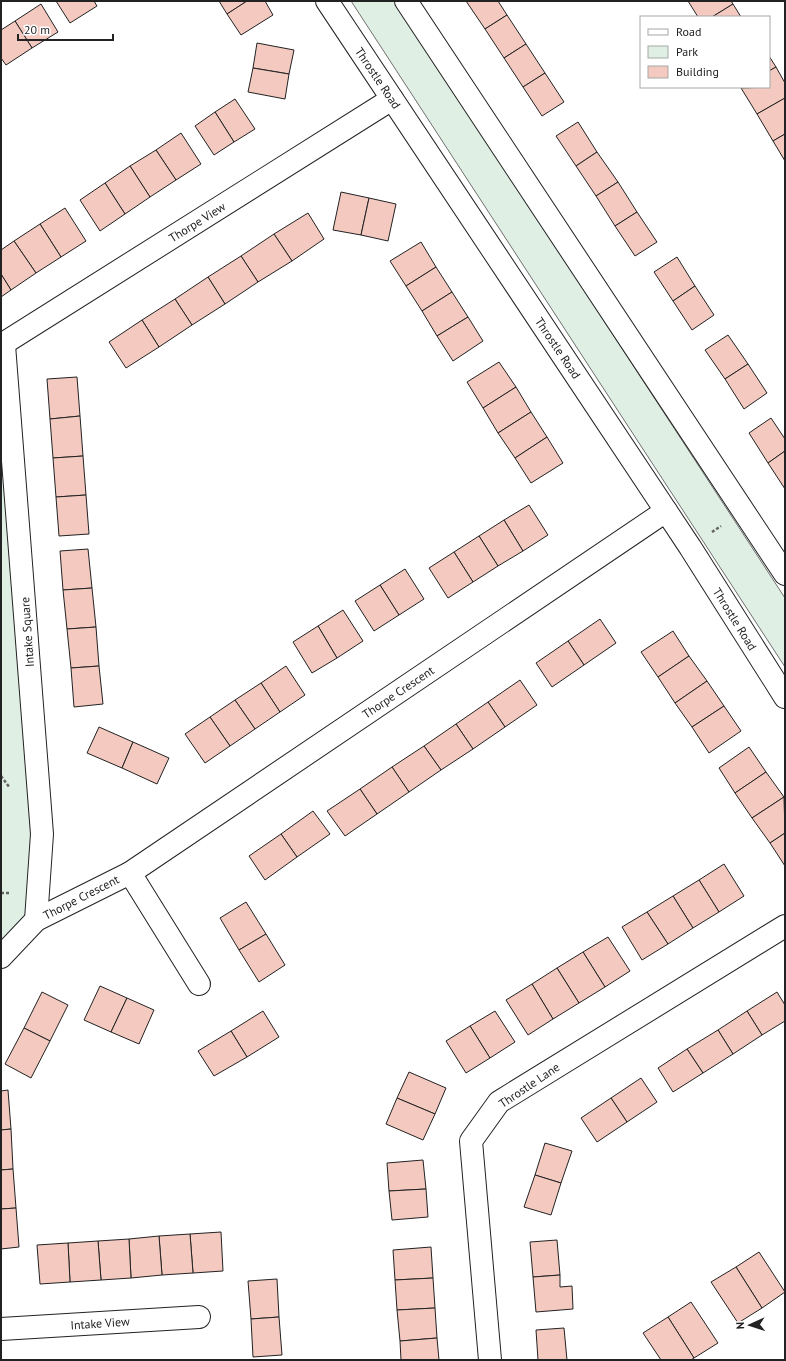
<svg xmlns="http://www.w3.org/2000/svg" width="786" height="1361" viewBox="0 0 786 1361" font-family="'PT Sans',sans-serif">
<rect width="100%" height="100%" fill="#fff"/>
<g fill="#e0efe3" stroke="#6f6f6f">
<path d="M351,1h44l390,597v69z"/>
<path d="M1,345h3l32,575 -35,37z"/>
</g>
<g fill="#f3c9c0" stroke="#222">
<path d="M56,1h38l3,5 -27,17z"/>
<path d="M219,1h28l-20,13z"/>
<path d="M247,1h18l8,14 -32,20 -14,-21z"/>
<path d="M466,1h32l9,14 -22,14z"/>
<path d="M688,1h43l2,3 -21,13h-14z"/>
<path d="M41,4l17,28 -26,16 -17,-27z"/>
<path d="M733,4l8,13h-29z"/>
<path d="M507,15l19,29 -22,14 -19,-29z"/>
<path d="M15,21l17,27 -26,17 -5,-7v-28z"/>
<path d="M257,43l37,7 -5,24 -36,-6z"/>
<path d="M526,44l19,29 -22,14 -19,-29z"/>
<path d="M769,56l7,11 -7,4z"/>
<path d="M776,67l9,16v15l-28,16 -16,-26 28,-1v-16z"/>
<path d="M253,68l36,6 -4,25 -37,-7z"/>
<path d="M545,73l19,29 -22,14 -19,-29z"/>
<path d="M785,98v36l-12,7 -16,-27z"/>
<path d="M235,99l20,30 -21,13 -19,-30z"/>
<path d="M215,112l19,30 -20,13 -19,-29z"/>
<path d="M578,122l19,30 -21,14 -20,-30z"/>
<path d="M181,133l20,31 -25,16 -20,-30z"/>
<path d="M785,134v27l-12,-20z"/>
<path d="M156,150l20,30 -26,17 -20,-31z"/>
<path d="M597,152l21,30 -22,14 -20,-30z"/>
<path d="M130,166l20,31 -25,17 -20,-31z"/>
<path d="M618,182l19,30 -22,14 -19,-30z"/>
<path d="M105,183l20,31 -25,17 -20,-31z"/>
<path d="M341,192l28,6 -8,37 -28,-5z"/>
<path d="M369,198l27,6 -8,37 -27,-6z"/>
<path d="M65,208l21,33 -25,16 -21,-33z"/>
<path d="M637,212l20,30 -22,14 -20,-30z"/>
<path d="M308,213l16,26 -32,22 -18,-27z"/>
<path d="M40,224l21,33 -25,16 -22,-32z"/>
<path d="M274,234l18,27 -34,21 -17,-26z"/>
<path d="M14,241l22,32 -25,17 -10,-16v-24z"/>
<path d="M421,242l15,25 -30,19 -16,-25z"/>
<path d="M241,256l17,26 -33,22 -17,-27z"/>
<path d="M677,257l18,29 -22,15 -19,-29z"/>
<path d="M436,267l16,25 -30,19 -16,-25z"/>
<path d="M1,274l10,16 -10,7z"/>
<path d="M208,277l17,27 -33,21 -17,-26z"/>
<path d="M695,286l19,29 -22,15 -19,-29z"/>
<path d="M452,292l16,25 -31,19 -15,-25z"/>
<path d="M175,299l17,26 -33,22 -17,-27z"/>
<path d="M468,317l15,24 -30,20 -16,-25z"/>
<path d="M142,320l17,27 -33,21 -17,-26z"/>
<path d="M728,335l20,29 -23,15 -20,-29z"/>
<path d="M499,362l17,25 -33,21 -16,-26z"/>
<path d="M748,364l19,29 -23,16 -19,-30z"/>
<path d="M77,377l3,39 -30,3 -3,-40z"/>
<path d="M516,387l15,25 -33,21 -15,-25z"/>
<path d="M531,412l16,25 -32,21 -17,-25z"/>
<path d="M80,416l3,40 -30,2 -3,-39z"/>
<path d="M771,418l14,21v12l-17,12 -19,-30z"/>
<path d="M547,437l16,26 -32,20 -16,-25z"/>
<path d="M785,451v38l-17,-26z"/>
<path d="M83,456l3,39 -30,2 -3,-39z"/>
<path d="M86,495l3,39 -30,2 -3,-39z"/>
<path d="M529,505l19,30 -25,16 -19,-31z"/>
<path d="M504,520l19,31 -25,15 -19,-30z"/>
<path d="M479,536l19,30 -25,16 -19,-30z"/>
<path d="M88,549l4,39 -29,2 -3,-39z"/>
<path d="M454,552l19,30 -25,16 -19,-30z"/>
<path d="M405,569l19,30 -25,16 -19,-30z"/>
<path d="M380,585l19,30 -25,16 -19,-30z"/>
<path d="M92,588l4,39 -29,2 -4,-39z"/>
<path d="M343,610l20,31 -26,17 -19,-32z"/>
<path d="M600,619l16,24 -32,22 -16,-24z"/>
<path d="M318,626l19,32 -25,15 -19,-31z"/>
<path d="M96,627l3,39 -28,2 -4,-39z"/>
<path d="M673,631l16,25 -31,21 -17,-25z"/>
<path d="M568,641l16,24 -32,22 -16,-24z"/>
<path d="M689,656l18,25 -32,22 -17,-26z"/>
<path d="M99,666l4,38 -29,3 -3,-39z"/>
<path d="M286,666l19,29 -25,17 -19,-29z"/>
<path d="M520,680l17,25 -32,22 -17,-25z"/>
<path d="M707,681l17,25 -32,21 -17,-24z"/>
<path d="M261,683l19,29 -25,17 -20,-29z"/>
<path d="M235,700l20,29 -25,17 -20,-29z"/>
<path d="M488,702l17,25 -32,22 -17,-25z"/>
<path d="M724,706l17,25 -32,22 -17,-26z"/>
<path d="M210,717l20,29 -25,17 -20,-29z"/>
<path d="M456,724l17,25 -32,21 -17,-24z"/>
<path d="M99,727l34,15 -11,26 -35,-15z"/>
<path d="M133,742l36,16 -12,26 -35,-16z"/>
<path d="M424,746l17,24 -32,22 -17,-25z"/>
<path d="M749,747l17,25 -31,21 -16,-25z"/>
<path d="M392,767l17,25 -32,22 -17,-25z"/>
<path d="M766,772l18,25 -32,21 -17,-25z"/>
<path d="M360,789l17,25 -32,22 -18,-25z"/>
<path d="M784,797l1,36 -15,10 -18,-25z"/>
<path d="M313,811l17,23 -33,23 -16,-23z"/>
<path d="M785,833v33l-15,-23z"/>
<path d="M281,834l16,23 -32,23 -16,-24z"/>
<path d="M724,864l20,32 -25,16 -20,-32z"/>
<path d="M699,880l20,32 -26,16 -20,-32z"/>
<path d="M673,896l20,32 -25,16 -21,-32z"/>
<path d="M246,902l20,32 -27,16 -19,-32z"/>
<path d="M647,912l21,32 -26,16 -20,-33z"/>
<path d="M266,934l19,31 -26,17 -20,-32z"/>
<path d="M608,937l22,34 -25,16 -22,-35z"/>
<path d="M583,952l22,35 -26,16 -22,-35z"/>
<path d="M557,968l22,35 -26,16 -21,-35z"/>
<path d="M532,984l21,35 -25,16 -22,-35z"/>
<path d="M100,986l27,12 -16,34 -27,-12z"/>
<path d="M42,992l26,13 -18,36 -26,-13z"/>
<path d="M777,992l8,13v16l-23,14 -15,-24z"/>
<path d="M127,998l27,12 -15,34 -28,-12z"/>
<path d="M263,1011l16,26 -32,20 -16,-26z"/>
<path d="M495,1011l20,31 -25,16 -20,-32z"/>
<path d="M747,1011l15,24 -29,19 -15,-24z"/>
<path d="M470,1026l20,32 -24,15 -20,-32z"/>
<path d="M24,1028l26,13 -19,37 -26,-14z"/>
<path d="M718,1030l15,24 -30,19 -16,-24z"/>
<path d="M231,1031l16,26 -33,19 -16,-25z"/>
<path d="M687,1049l16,24 -30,19 -15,-24z"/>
<path d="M409,1072l37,16 -11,26 -38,-16z"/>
<path d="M641,1078l16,24 -30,20 -16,-24z"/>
<path d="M8,1090l3,39 -10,1v-39z"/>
<path d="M397,1098l38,16 -12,26 -37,-16z"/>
<path d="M611,1098l16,24 -30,20 -16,-24z"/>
<path d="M11,1129l2,40 -12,1v-40z"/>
<path d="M545,1143l27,8 -11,32 -26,-8z"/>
<path d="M423,1160l3,29 -37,2 -2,-28z"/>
<path d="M13,1169l3,39 -15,1v-39z"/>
<path d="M535,1175l26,8 -10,32 -27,-8z"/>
<path d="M426,1189l2,28 -36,3 -3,-29z"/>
<path d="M16,1208l3,39 -18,2v-40z"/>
<path d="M221,1232l2,39 -30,2 -3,-39z"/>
<path d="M190,1234l3,39 -31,2 -3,-39z"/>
<path d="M159,1236l3,39 -31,3 -2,-39z"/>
<path d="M129,1239l2,39 -30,2 -3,-39z"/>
<path d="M557,1240l3,35 -27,2 -3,-35z"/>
<path d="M98,1241l3,39 -31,2 -2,-39z"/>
<path d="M68,1243l2,39 -30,2 -3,-39z"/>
<path d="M431,1247l2,31 -38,2 -2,-30z"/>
<path d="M759,1252l26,40 -23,16 -26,-41z"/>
<path d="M736,1267l26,41 -24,15 -27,-41z"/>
<path d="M560,1275v12l12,-1 1,23 -37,3 -3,-35z"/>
<path d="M433,1278l2,30 -38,2 -2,-30z"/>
<path d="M277,1279l2,38 -28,2 -3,-38z"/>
<path d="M691,1302l27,41 -24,15 -26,-41z"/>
<path d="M435,1308l2,30 -37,3 -3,-31z"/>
<path d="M279,1317l3,38 -29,2 -2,-38z"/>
<path d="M668,1317l26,41 -3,2h-30l-18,-27z"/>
<path d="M564,1328l3,32h-29l-2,-30z"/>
<path d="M437,1338l2,22h-38l-1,-19z"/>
</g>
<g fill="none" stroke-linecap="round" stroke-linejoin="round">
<g stroke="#222" stroke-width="24">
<g id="street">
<path d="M327,1l363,546 95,150"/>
<path d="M406,1l379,573"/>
<path d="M1,345l391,-246"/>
<path d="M4,345l38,489 -6,86"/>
<path d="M130,873l69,111"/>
<path d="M1,957l35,-37 94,-47 536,-362"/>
<path d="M1,1329l198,-12"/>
<path d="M490,1360l-19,-219 28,-39 286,-176"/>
</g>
</g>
<g stroke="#646464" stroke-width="2.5" stroke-dasharray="3 2" stroke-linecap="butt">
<path d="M712,532l9,-6"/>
<path d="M1,776l9,12"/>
<path d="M1,893h9"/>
</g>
<use href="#street" stroke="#fff" stroke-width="22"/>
</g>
<g text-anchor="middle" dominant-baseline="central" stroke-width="3" stroke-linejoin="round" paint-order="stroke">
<g font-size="12" fill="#222" stroke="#fff">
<text transform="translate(378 78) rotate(56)">Throstle Road</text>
<text transform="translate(197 222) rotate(-32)">Thorpe View</text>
<text transform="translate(558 348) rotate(56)">Throstle Road</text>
<text transform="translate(735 619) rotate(58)">Throstle Road</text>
<text transform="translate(27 632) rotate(-94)">Intake Square</text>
<text transform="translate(398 692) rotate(-34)">Thorpe Crescent</text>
<text transform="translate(81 897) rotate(-27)">Thorpe Crescent</text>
<text transform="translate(529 1085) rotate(-34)">Throstle Lane</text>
<text transform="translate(100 1323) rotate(-4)">Intake View</text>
</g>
</g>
<rect width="786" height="1361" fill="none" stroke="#222222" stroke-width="4"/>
<rect x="640" y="16" width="130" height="72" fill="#ffffff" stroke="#a7a7a7"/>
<rect x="648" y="29" width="20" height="6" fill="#ffffff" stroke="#a7a7a7"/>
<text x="676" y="36" font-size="12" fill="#222222">Road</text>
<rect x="648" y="46" width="20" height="12" fill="#e0efe3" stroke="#a7a7a7"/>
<text x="676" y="56" font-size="12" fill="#222222">Park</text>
<rect x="648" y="66" width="20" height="12" fill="#f3c9c0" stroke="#a7a7a7"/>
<text x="676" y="76" font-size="12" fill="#222222">Building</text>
<g transform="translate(750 1325) rotate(267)" stroke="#ffffff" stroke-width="3" paint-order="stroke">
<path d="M0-3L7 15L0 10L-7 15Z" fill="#222222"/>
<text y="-6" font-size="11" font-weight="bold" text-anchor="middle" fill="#222222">N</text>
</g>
<path d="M18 34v6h95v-6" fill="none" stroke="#222222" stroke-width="2"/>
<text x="24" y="34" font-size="12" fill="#222222" stroke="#ffffff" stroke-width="3" paint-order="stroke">20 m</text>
</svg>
